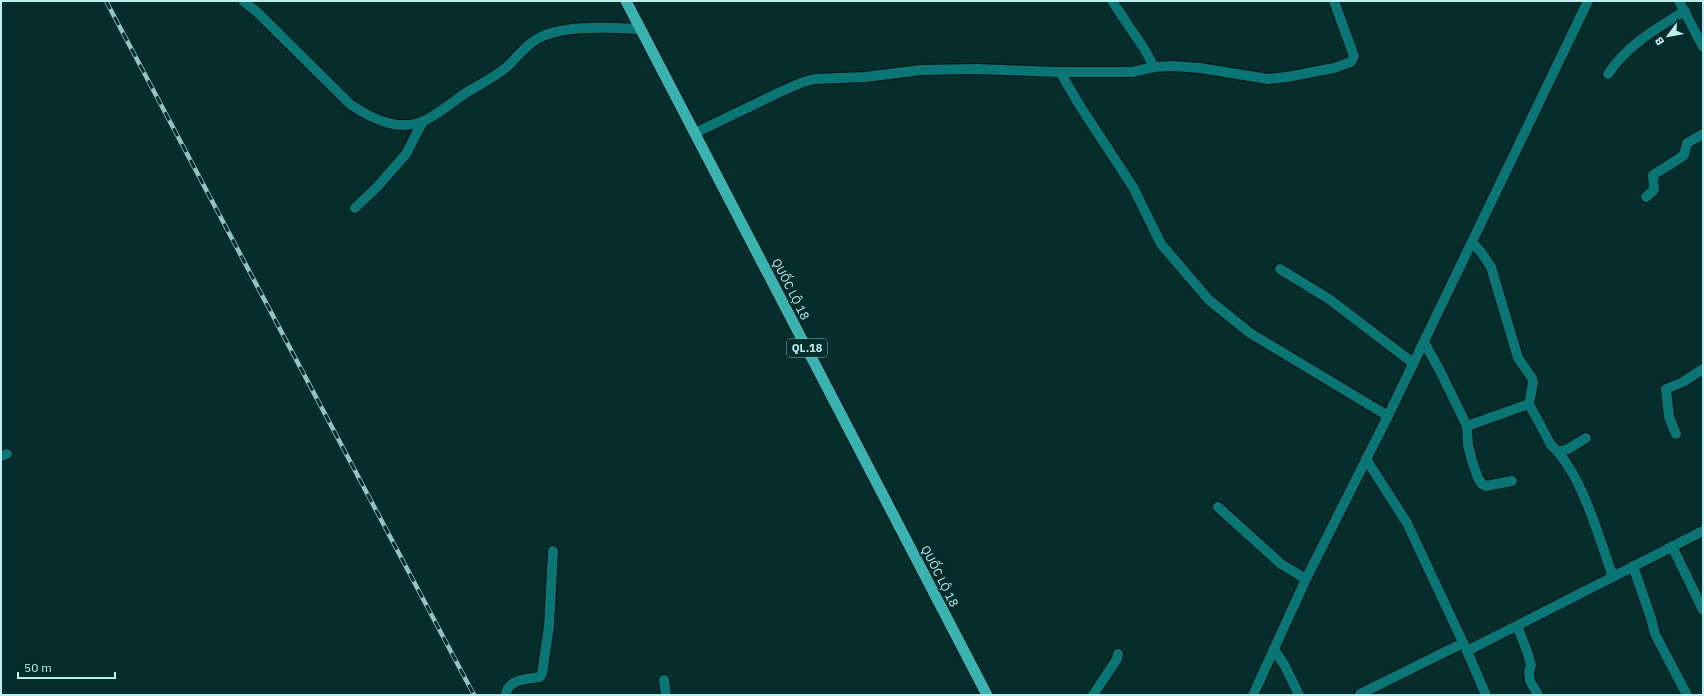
<svg xmlns="http://www.w3.org/2000/svg" width="1704" height="696" viewBox="0 0 1704 696" font-family="'IBM Plex Sans',sans-serif">
<rect width="100%" height="100%" fill="#042d2c"/>
<g fill="none" stroke-linecap="round" stroke-linejoin="round">
<g stroke="#041212" stroke-width="12">
<g id="minor">
<path d="M243,1l13,10 94,93c20,14 49,28 74,17 14,-7 28,-18 40,-27 15,-9 31,-17 44,-28 9,-9 17,-20 29,-27 27,-15 74,-11 104,-10"/>
<path d="M1112,1l33,49 9,17"/>
<path d="M1679,1l24,46"/>
<path d="M1060,72l20,34 53,81 28,57 48,56 41,33 138,83"/>
<path d="M1608,74c19,-29 48,-45 77,-63"/>
<path d="M695,133l85,-41 23,-10 12,-3 50,-2 56,-7 54,-1 85,3h72l22,-5 19,-1 27,2 68,11 19,-2 47,-9 17,-6 3,-6 -20,-55"/>
<path d="M1646,197l8,-7 -1,-15 27,-17 4,-3 3,-12 16,-9"/>
<path d="M355,208l22,-21 29,-33 17,-33"/>
<path d="M1472,242l9,10 10,15 27,91 14,20 1,5 -4,21 22,41 7,7 10,-3 18,-11"/>
<path d="M1280,269l49,30 84,64"/>
<path d="M1424,342l15,27 28,57 1,19 4,16 6,17 4,6 4,2 26,-5"/>
<path d="M1467,426l62,-22"/>
<path d="M1676,434l-7,-17 -3,-28 17,-7 20,-13"/>
<path d="M1558,452c27,32 41,86 55,125"/>
<path d="M1,456l6,-2"/>
<path d="M1366,459l41,64 60,128 19,44"/>
<path d="M1218,507l63,57 25,15"/>
<path d="M1672,546l31,64"/>
<path d="M1633,566l18,52 4,16 32,61"/>
<path d="M1517,626l10,25 4,14 -2,7 1,9 8,14"/>
<path d="M1274,649l11,17 14,29"/>
<path d="M1467,651l236,-120"/>
<path d="M664,680l2,15"/>
<path d="M1360,694l103,-51"/>
<path d="M506,695c1,-16 21,-16 34,-18l2,-3 7,-48 4,-75"/>
<path d="M1093,695l24,-36 1,-5"/>
</g>
</g>
<g stroke="#041212" stroke-width="12">
<path id="tertiary" d="M1253,695l53,-116 82,-163 200,-415"/>
</g>
<g stroke="#041212" stroke-width="13">
<path id="trunk" d="M626,1l361,694"/>
</g>
<use href="#minor" stroke="#077675" stroke-width="10"/>
<use href="#tertiary" stroke="#077675" stroke-width="10"/>
<use href="#trunk" stroke="#38b3b0" stroke-width="11"/>
<g stroke="#92c4c2" stroke-width="4.5">
<path id="rail" d="M106,1l368,694"/>
</g>
<use href="#rail" stroke="#042d2c" stroke-width="3" stroke-dasharray="9" stroke-linecap="butt"/>
</g>
<g text-anchor="middle" dominant-baseline="central" stroke-width="4" stroke-linejoin="round" paint-order="stroke">
<rect fill="#042d2c" stroke="#84b6b4" stroke-width="1" x="787" y="339" width="40" height="18" rx="3"/>
<g font-size="11" font-weight="bold" fill="#bbf0ee">
<text x="807" y="348">QL.18</text>
</g>
<g font-size="12" fill="#bbf0ee" stroke="#042d2c">
<text transform="translate(791 289) rotate(63)">QUỐC LỘ 18</text>
<text transform="translate(940 576) rotate(63)">QUỐC LỘ 18</text>
</g>
</g>
<rect width="1704" height="696" fill="none" stroke="#bbf0ee" stroke-width="4"/>
<g transform="translate(1668 36) rotate(238)" stroke="#042d2c" stroke-width="3" paint-order="stroke">
<path d="M0-3L7 15L0 10L-7 15Z" fill="#bbf0ee"/>
<text y="-6" font-size="11" font-weight="bold" text-anchor="middle" fill="#bbf0ee">B</text>
</g>
<path d="M18 672v6h97v-6" fill="none" stroke="#bbf0ee" stroke-width="2"/>
<text x="24" y="672" font-size="12" fill="#bbf0ee" stroke="#042d2c" stroke-width="3" paint-order="stroke">50 m</text>
</svg>
